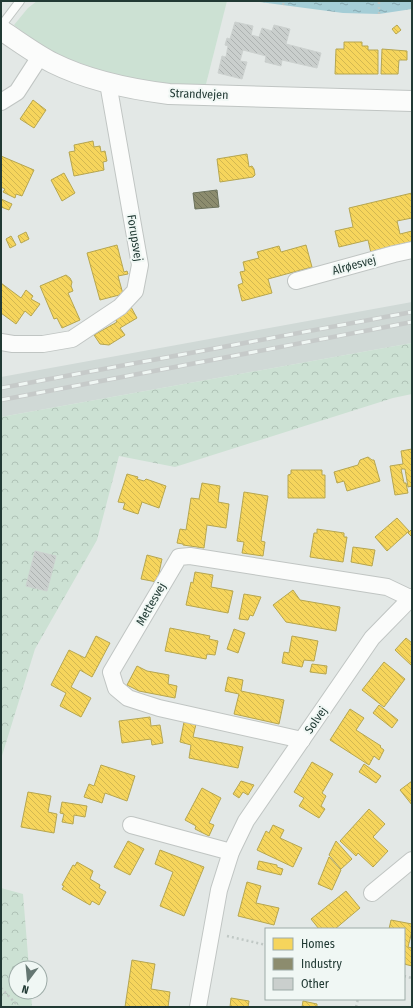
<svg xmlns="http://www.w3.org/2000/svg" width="413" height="1008" viewBox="0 0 413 1008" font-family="'Fira Sans Condensed',sans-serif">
<defs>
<pattern id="forest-crowns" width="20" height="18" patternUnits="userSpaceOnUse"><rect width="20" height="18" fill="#cce1d3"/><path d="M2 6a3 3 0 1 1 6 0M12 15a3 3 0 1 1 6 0" fill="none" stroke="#afc2b6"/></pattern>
<pattern id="water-ripples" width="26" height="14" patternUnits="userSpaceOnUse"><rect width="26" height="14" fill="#a4cdd6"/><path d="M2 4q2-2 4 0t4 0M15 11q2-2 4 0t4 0" fill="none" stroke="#85a7ae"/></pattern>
<pattern id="homes-back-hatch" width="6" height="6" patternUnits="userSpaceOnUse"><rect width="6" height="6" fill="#f6d55c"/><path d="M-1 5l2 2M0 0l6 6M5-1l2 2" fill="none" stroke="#d3b851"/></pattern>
<pattern id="industry-back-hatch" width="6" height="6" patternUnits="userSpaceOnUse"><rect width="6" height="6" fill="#8c8c6e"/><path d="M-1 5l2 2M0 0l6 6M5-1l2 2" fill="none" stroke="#72735b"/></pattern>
<pattern id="building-back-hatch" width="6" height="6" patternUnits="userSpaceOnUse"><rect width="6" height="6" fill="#cacfcd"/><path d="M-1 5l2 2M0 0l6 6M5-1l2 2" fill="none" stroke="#adb2b1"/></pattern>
</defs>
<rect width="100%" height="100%" fill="#e3e8e6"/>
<path fill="#d0d9d6" d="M412,302v41l-411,74v-40z"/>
<g fill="url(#forest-crowns)">
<path d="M412,343v51l-19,4 -218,69 -56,-11 -22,84 -62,109 -34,110v-342z"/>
<path d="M1,888l22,6 6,74h-13v24h15l1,15h-31z"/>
</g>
<path fill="#cce1d3" d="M37,1h190l-22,87 -77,-8 -79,-28 -35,-27 14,-17z"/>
<path fill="url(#water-ripples)" d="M252,1h160v8l-33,5 -36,-1z"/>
<g fill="url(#homes-back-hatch)" stroke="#b6a650">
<path d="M397,25l4,5 -5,4 -4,-5z"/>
<path d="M344,42h18v4h6v4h10v24h-43l1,-25h8z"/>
<path d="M382,49l25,2v9h-8l-1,14h-17z"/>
<path d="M33,100l13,10 -12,18 -14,-9z"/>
<path d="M93,141l1,6 6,-1 1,6 4,-1 2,10 -4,1 1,8 -30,6 -5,-24 6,-1 -1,-6z"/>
<path d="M247,154l2,13 3,-1 2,3 1,6 -2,2 -33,5 -3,-23z"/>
<path d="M1,156l33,14 -12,26 -6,-2 -1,4 -12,-6 2,-3 -4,-2z"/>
<path d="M64,173l11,20 -13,8 -11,-21z"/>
<path d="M412,193v25l-15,3 3,13 12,-3v12l-41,10 -3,-13 -29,7 -4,-16 18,-4 -4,-19z"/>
<path d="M1,199l11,5 -3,6 -8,-3z"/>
<path d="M26,232l3,7 -8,4 -3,-7z"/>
<path d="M11,236l5,9 -6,3 -4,-9z"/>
<path d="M117,245l7,27 3,-1 1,3 -10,2 5,18 -23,6 -13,-47z"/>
<path d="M306,245l6,22 -44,12 4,14 -30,8 -4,-16 5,-2 -3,-11 5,-1 -2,-9 16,-4 -2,-6 22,-6 2,6z"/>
<path d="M66,275l4,3 2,4 -1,4 2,5 -5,2 12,27 -18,8 -5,-10 -3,1 -14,-33z"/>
<path d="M1,283l20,15 5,-8 7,6 -2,3 9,5 -9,12 -6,-5 -9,13 -15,-11z"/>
<path d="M131,307l6,11 -17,10 5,7 -16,10 -9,-1 -6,-9 23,-13 -3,-5z"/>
<path d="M412,449v37l-4,1 -3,-18h-4l3,14h2l2,10 -13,2 -5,-29 13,-2 -2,-13z"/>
<path d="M368,457l4,3h2l6,21 -33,10 -3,-10 -7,2 -3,-11 24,-7 2,-5z"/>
<path d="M291,470h31v5h3v23h-37v-23l3,-1z"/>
<path d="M127,474l11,3 -1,2 7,2 2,-2 20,7 -7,22 -17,-6 -4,12 -15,-5 2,-6 -7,-1z"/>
<path d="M202,483l18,3 -2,16 11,2 -3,24 -19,-3 -3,23 -21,-3v-1l-6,-1 3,-14 6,1 5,-32 8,1z"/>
<path d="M244,492l24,4 -7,45 4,1 -2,14 -21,-3 2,-11 -7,-1z"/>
<path d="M397,518l12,13 -22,20 -12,-14z"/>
<path d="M317,529l27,4v4h3l-4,25 -33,-5 4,-24h3z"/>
<path d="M412,529v8l-4,-4z"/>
<path d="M353,547l22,3 -3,16 -21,-4z"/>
<path d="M147,555l15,4 -5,23 -16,-3z"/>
<path d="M195,572l18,3 -2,12 22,4 -5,22 -42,-8 5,-23 2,1z"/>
<path d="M293,590l7,10 40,7 -4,24 -50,-9 -13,-17z"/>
<path d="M244,594l17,3 -8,19 -3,-1 -2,5 -9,-1z"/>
<path d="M170,628l40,8 -1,3 9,2 -3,14 -8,-1 -1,5 -41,-8z"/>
<path d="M234,629l11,4 -7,20 -11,-4z"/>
<path d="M96,636l14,7 -18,34 -12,-7 -9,17 20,11 -10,19 -21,-11 6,-13 -15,-8 18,-35 16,8z"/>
<path d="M292,636l26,5 -4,20 -10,-1 -2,7 -20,-4 2,-11 5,1z"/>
<path d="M406,638l6,5v23l-17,-16z"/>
<path d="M384,662l21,17 -21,28 -22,-17z"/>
<path d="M312,664l15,2 -1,8 -16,-2z"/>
<path d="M137,666l10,5 22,4 -1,9 9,2 -2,12 -36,-7 -12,-6z"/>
<path d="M228,677l15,3 -2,11 43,9 -5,24 -45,-10 5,-20 -14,-3z"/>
<path d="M379,705l19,15 -6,8 -19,-15z"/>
<path d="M350,709l14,9 -8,12 25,16 -1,1 4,3 -5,10 -5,-4 -5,9 -39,-25z"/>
<path d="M150,717l1,9 9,-1 3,18 -11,2 -1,-6 -29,4 -3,-22z"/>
<path d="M184,722l12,2 -3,13 50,10 -5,21 -49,-10 2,-13 -11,-3z"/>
<path d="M312,762l21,12 -11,19 4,3 -5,10 4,3 -6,9 -20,-12 5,-8 -10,-6z"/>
<path d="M364,764l17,12 -5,7 -17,-11z"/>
<path d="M101,765l34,11 -8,25 -22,-8 -3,10 -18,-6 5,-13 5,2z"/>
<path d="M241,781l13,4 -6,10 -5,-3 -4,6 -6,-4z"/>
<path d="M412,781v24l-12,-15z"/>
<path d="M202,788l19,10 -12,25 5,2 -5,11 -14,-7 1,-3 -11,-6z"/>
<path d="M28,792l23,4 -3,16 9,2 -3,19 -33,-6z"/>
<path d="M62,802l25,4 -2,11 -11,-2 -1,9 -11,-2 2,-8 -4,-1z"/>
<path d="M369,809l16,15 -12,13 15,14 -15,16 -15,-14 -2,3 -16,-15z"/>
<path d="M273,825l11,5 -4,8 22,10 -9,19 -36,-17 9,-19 3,2z"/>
<path d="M128,841l16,8 -14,26 -16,-8z"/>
<path d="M336,841l16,18 -11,10 -12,-14z"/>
<path d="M160,850l44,17 -20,49 -24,-10 13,-34 -18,-8z"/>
<path d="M329,857l12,13 -9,20 -14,-6z"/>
<path d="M259,861l18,4v2l6,2 -2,6 -24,-6z"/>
<path d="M77,862l16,9 -3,8 10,6 -1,3 7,4 -7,13 -7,-4 -2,4 -28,-16 2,-3 -2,-1 11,-20 2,1z"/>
<path d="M247,882l14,4 -5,17 23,5 -5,17 -36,-9z"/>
<path d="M346,891l14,17 -25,21h-16l-8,-10z"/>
<path d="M391,920l21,4v7l-4,16 4,1v18l-8,-2v-35h-15z"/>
<path d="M132,960l23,4 -4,25 19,3 -2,15h-43z"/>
<path d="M231,998l18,3 -1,6h-18z"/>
<path d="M303,1001l14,3v3h-15z"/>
</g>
<path fill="url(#industry-back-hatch)" stroke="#6c735d" d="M217,190l2,17 -24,2 -2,-16z"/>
<g fill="url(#building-back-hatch)" stroke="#ccd1cf">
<path d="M235,22l18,4 -2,9 8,2 3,-9 10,3 2,-6 16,4 -4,15 35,9 -4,15 -35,-8 -1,6 -16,-4 1,-6 -23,-6 -3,11 7,1 -5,17 -24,-6 4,-17 4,1 2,-11 -3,-1 2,-7 3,1z"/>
<path d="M35,551l21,5 -9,35 -21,-5z"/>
</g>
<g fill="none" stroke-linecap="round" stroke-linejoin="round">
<g stroke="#c0c5c3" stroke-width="10">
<path id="service" d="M1,26l19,-25"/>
</g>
<g stroke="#c0c5c3" stroke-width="18">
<g id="minor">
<path d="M1,102l16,-10 24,-37"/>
<path d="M296,281l98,-27 18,-4"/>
<path d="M1,342l12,2h30l29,-5 48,-32 15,-16 5,-26 -32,-182"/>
<path d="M302,740l-143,-32 -31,-10 -12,-10 -5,-16 68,-115 11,-1 197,31 23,11"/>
<path d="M131,825l100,27"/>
<path d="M372,893l40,-33"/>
<path d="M198,1007l21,-117 12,-38 15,-31 126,-183 40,-41"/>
</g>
</g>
<g stroke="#c0c5c3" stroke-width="22">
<path id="tertiary" d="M1,30c17,11 34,24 52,33 36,18 76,26 116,31l243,7"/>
</g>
<g stroke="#c0c8c5" stroke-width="2.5" stroke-dasharray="2 3" stroke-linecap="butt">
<path d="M283,5l1,-4"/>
<path d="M379,14v-13"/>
<path d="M227,936l39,9"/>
<path d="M404,976l8,2"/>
<path d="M1,988l18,19"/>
<path d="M356,1007l2,-8"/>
</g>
<use href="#service" stroke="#fbfcfb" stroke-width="8"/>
<use href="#minor" stroke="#fbfcfb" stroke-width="16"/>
<use href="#tertiary" stroke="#fbfcfb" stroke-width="20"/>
<g stroke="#c6cac9" stroke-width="4.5">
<g id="rail">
<path d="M1,388l411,-76"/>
<path d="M1,400l411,-78"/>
</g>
</g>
<use href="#rail" stroke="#f0f7f4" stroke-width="3" stroke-dasharray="9" stroke-linecap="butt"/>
</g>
<g text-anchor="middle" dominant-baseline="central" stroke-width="4" stroke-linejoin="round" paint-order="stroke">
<g font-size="12" fill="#213a34" stroke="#f0f7f4">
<text transform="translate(199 94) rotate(2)">Strandvejen</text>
<text transform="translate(135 238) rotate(81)">Forupsvej</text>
<text transform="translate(354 265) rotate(-15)">Alrøesvej</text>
<text transform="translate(151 604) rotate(-60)">Mettesvej</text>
<text transform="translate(316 720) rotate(-55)">Solvej</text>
</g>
</g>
<rect width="413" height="1008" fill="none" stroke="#213a34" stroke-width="4"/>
<rect x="265" y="928" width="140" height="72" fill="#f0f7f4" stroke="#9daba7"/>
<rect x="273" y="938" width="20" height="12" fill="#f6d55c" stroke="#9daba7"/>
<text x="301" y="948" font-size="12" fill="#213a34">Homes</text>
<rect x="273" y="958" width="20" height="12" fill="#8c8c6e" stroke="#9daba7"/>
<text x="301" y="968" font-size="12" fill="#213a34">Industry</text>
<rect x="273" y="978" width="20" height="12" fill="#cacfcd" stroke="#9daba7"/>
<text x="301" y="988" font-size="12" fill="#213a34">Other</text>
<g transform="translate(28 980) rotate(196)"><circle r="19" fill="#f0f7f4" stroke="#9daba7"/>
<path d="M0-3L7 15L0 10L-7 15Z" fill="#657772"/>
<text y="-6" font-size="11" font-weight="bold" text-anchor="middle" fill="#213a34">N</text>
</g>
</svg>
